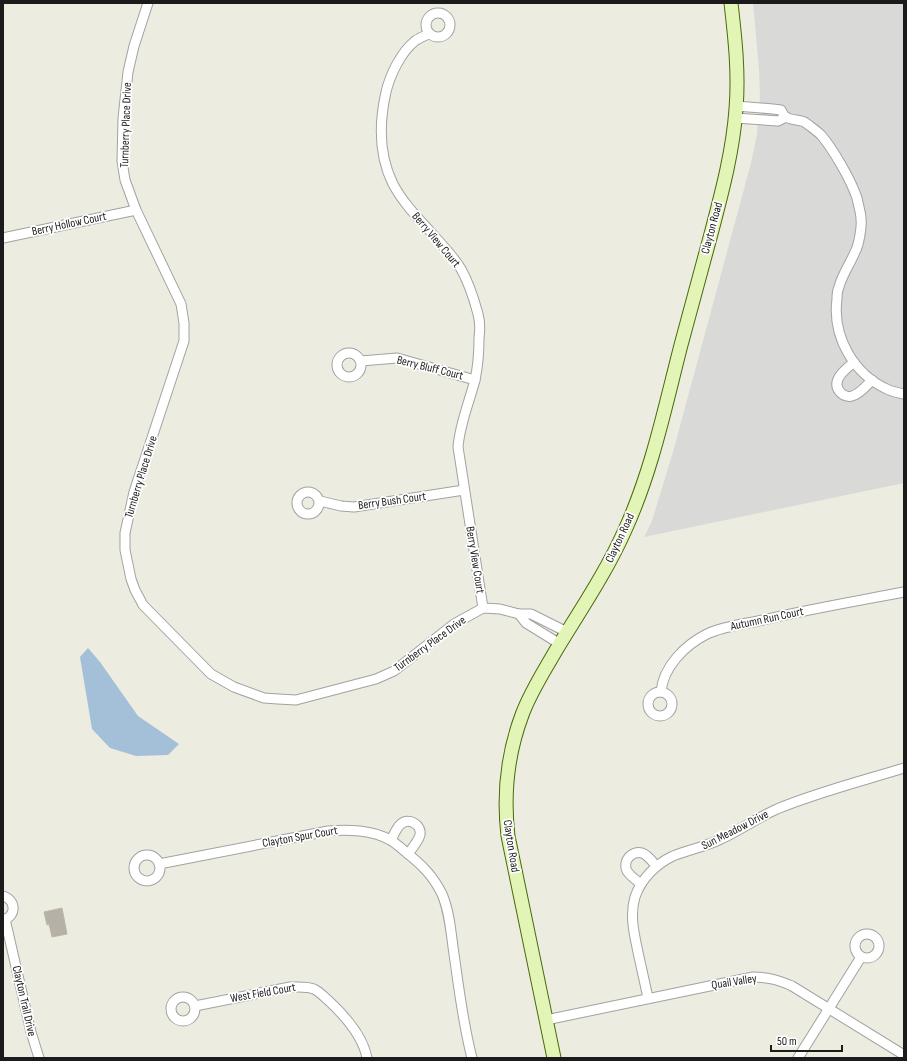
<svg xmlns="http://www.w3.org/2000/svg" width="907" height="1061" viewBox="0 0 907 1061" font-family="'Sofia Sans Condensed',sans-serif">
<rect width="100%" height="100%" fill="#ecece1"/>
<path fill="#d9d9d8" d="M753,3h151v480l-260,54 8,-16 21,-69 78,-289 6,-29 3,-38 -1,-27z"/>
<path fill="#a4bfd8" d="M88,648l12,14 38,54 41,28 -11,11 -32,1 -26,-8 -18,-19 -12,-72z"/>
<path fill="#b5b1a7" stroke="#bdb6a5" d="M62,908l5,26 -15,3 -3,-13 -2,1 -3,-13z"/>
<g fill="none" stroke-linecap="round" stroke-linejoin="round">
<g stroke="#a2a2a2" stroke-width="11">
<g id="minor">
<path d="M148,3l-14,43 -6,26 -5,46 -1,43 3,19 11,30 45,94 3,19v18l-50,151 -9,41v17l6,29 4,11 8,15 68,69 23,13 30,11 14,1 18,1 80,-21 18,-8 60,-47 29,-16 17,1 19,5h12l36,18"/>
<circle cx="438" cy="25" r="12"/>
<path d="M429,34c-5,2 -10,4 -14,7 -14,11 -25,34 -29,51 -7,31 -7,64 7,92 9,17 22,31 35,45 11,13 24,25 33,40 8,14 13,30 17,45 2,7 2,16 1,24 0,14 -1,28 -4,42 -6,23 -15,43 -17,67l25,161"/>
<path d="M736,106l37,3 8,1c1,2 3,6 5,7 6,4 15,2 20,6 5,4 11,8 15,12 12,14 30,45 36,63 1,7 4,14 4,21 1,7 -2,26 -6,33 -5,12 -13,23 -16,35 -2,4 -2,8 -2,12 -5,38 17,76 52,91 5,2 10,3 15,4"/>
<path d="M735,118l43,3 8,-4"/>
<path d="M3,238l133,-28"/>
<circle cx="349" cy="365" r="12"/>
<path d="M361,361l36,-3 78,22"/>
<path d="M854,362c-8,7 -25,19 -13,31 3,3 8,4 11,3 8,-2 15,-11 20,-16"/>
<circle cx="308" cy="503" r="11"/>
<path d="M320,501l21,5 13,1 110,-17"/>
<path d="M519,614l7,9 34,21"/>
<circle cx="660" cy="704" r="12"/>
<path d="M661,692c2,-25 24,-47 46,-58 17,-8 37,-10 56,-14 47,-11 94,-19 141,-28"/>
<path d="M391,840c3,-5 5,-12 10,-16 8,-7 21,1 19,11 -2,7 -8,13 -12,19"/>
<circle cx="147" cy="868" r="13"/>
<path d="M159,864l169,-33c19,-2 45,-1 62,9 6,3 12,9 17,13 16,13 26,23 35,41 8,19 9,40 12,60 5,35 9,70 18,104"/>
<path d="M641,884c-5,-4 -11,-8 -14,-13 -5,-10 5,-21 15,-18 6,2 10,8 14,13"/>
<path d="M3,896c13,4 14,20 0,24"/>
<path d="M5,919l26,113 8,26"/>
<circle cx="867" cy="946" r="12"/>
<circle cx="183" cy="1009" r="12"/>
<path d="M648,998c-3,-14 -6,-28 -9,-41 -4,-20 -10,-40 -4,-60 6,-18 21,-33 38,-41 15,-6 31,-9 46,-16 20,-9 38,-22 58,-31 41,-17 85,-28 127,-41"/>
<path d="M195,1006l95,-19c8,0 17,-1 24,2 6,3 10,8 15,12 16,15 34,35 38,57"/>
<path d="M546,1020l207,-43c15,0 25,3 39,9l112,69"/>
<path d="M798,1058l63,-101"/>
</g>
</g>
<g stroke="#476a0b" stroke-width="15">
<path id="secondary" d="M554,1058l-46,-222c-5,-43 -1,-81 14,-121 8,-22 21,-42 33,-63 24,-40 51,-79 70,-122 27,-59 40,-123 56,-185 10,-37 20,-74 30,-111 11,-42 22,-83 25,-125 3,-36 -1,-71 -5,-106"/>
</g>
<use href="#minor" stroke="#fff" stroke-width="9"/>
<use href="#secondary" stroke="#e2f5b7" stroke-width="13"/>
</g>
<g text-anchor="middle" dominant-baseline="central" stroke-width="3.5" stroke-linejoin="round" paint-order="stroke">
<g font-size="12" fill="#1b1b1b" stroke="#fff">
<text transform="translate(126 125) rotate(-88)">Turnberry Place Drive</text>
<text transform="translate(69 224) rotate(-12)">Berry Hollow Court</text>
<text transform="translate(712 228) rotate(-75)">Clayton Road</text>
<text transform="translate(436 240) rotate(50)">Berry View Court</text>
<text transform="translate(430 368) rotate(14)">Berry Bluff Court</text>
<text transform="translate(141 477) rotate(-73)">Turnberry Place Drive</text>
<text transform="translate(392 501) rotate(-8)">Berry Bush Court</text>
<text transform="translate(620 538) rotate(-65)">Clayton Road</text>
<text transform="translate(475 560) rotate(81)">Berry View Court</text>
<text transform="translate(767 619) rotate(-12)">Autumn Run Court</text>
<text transform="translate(430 644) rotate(-36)">Turnberry Place Drive</text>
<text transform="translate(735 830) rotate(-27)">Sun Meadow Drive</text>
<text transform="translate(300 837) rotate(-10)">Clayton Spur Court</text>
<text transform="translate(511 846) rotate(81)">Clayton Road</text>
<text transform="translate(734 982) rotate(-9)">Quail Valley</text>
<text transform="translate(263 993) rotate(-10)">West Field Court</text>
<text transform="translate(24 1001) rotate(77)">Clayton Trail Drive</text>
</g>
</g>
<rect width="907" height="1061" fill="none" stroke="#1b1b1b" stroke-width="8"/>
<path d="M771 1045v6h71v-6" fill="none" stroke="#1b1b1b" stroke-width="2"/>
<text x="777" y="1045" font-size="12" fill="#1b1b1b" stroke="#ffffff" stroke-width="3" paint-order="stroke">50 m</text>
</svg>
